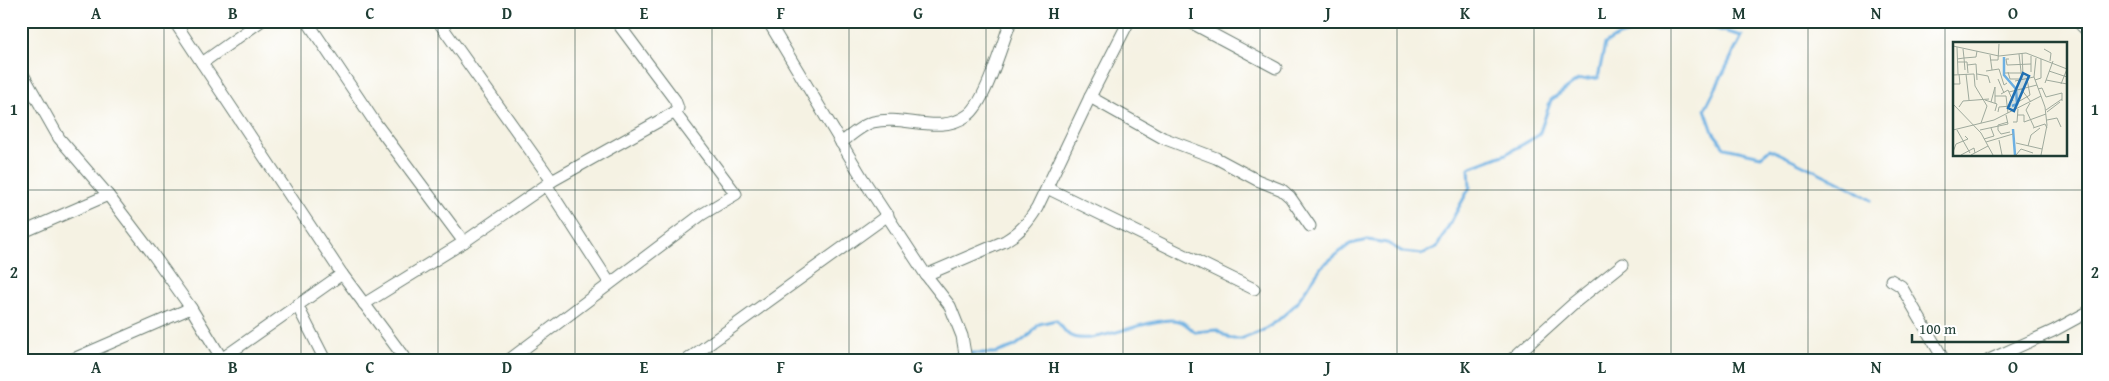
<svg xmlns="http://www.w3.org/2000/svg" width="2109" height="381" viewBox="0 0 2109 381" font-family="'Gentium Book Plus',serif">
<rect width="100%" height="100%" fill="#fff"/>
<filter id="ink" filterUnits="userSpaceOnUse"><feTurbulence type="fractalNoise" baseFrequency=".02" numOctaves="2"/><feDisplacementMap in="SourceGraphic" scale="10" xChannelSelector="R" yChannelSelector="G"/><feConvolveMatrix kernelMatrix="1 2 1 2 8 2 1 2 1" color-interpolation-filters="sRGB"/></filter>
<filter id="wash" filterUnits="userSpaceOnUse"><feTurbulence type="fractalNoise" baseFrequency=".0096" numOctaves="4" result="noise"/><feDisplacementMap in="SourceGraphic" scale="20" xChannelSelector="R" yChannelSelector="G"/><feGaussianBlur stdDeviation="1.12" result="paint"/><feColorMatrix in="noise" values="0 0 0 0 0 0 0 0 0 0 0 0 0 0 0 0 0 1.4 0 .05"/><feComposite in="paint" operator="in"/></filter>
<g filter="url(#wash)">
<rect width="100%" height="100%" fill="#f5f2e3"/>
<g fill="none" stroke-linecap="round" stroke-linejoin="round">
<g stroke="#6db0e2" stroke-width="3">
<path d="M968,353h28l19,-7 16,-12 8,-10 17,-4c4,4 8,11 13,15 20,14 84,-21 110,-14 5,1 11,7 16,11l21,-2 14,9h11l21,-8 14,-9 19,-17 27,-39 28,-22 18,-4 19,3 16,9 19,2 15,-7 33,-60 -1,-19 37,-14 33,-19 12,-35 27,-20 20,-2 7,-34 11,-7 26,-8h18l15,-6h19l48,13 -37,73 8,23 12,16 36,8 9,-7 79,38 22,13"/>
<path d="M938,360l8,-4 16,-3"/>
</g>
</g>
</g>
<g filter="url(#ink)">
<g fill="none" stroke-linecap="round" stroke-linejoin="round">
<g stroke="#6a7c71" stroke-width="13">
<g id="minor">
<path d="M174,21l168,253 64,86"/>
<path d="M307,21l69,103 88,118"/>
<path d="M438,21l114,160"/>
<path d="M768,21l95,158 63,96 24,31 12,30 4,24"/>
<path d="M1188,21l88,47"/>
<path d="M2077,21l11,11"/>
<path d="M202,63l59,-42"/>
<path d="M21,71l38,67 49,57 44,58 39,55 31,51"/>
<path d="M1090,97l73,41 53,20 41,22 25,10 8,7 20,29"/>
<path d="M841,143c9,-7 21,-18 32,-21 31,-8 66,14 95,-7 18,-13 34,-72 43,-94"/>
<path d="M547,186l62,96"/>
<path d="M1047,188l207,101"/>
<path d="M21,233l87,-38"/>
<path d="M926,275l79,-34c15,-9 23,-18 32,-33l53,-111 39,-76"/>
<path d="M1891,280l10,6 43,74"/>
<path d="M364,304l100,-62 88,-61 125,-70 1,-3 -3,-8 -59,-79"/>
<path d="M297,305l28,55"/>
<path d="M71,360l120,-52"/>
<path d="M220,360l122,-86"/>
<path d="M509,360l192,-145 35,-21 -61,-81"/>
<path d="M687,360l201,-145"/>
<path d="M1511,360l62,-56 50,-40"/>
<path d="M1989,360l64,-29 35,-19"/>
</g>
</g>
<use href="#minor" stroke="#fff" stroke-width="11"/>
</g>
</g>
<path fill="none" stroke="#1f3d34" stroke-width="1" stroke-opacity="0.55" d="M164,21v339M301,21v339M438,21v339M575,21v339M712,21v339M849,21v339M986,21v339M1123,21v339M1260,21v339M1397,21v339M1534,21v339M1671,21v339M1808,21v339M1945,21v339M21,190h2067"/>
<g transform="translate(1953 42)">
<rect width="114" height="114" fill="#f5f2e3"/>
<path fill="none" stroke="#6db0e2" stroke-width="2.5" d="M51,15v18l12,14 1,15 -5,2M60,87l2,26"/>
<path fill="none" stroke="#9faa9d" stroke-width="1" d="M0,4l46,10 27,-3 41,16M4,5l1,27M10,7l1,9 12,-1 1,-6M91,7l7,4 -1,8M69,11l1,22M66,12l3,26M37,13l2,15M78,14v16M83,16l-2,19 11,30 2,18 -6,30M4,17l7,-1 1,12M56,17h-3l1,6 24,-1M37,18h8l1,-16M5,20h9l1,11M14,23l9,-1 1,16M33,29l13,-2 5,16 3,-2M96,29l18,6M55,30l2,7h9M52,31h16M13,32l3,26M24,32l11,2 2,7M0,33l21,-1 1,12 12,20 -6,17M45,37l6,14M82,38l6,-2v-19M93,38l21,4M62,39l19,-4M92,41l8,-22M0,42h7l-1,-10M108,42l6,-15M42,45v16M68,47l10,13M85,47l4,-1 4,9 16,-4v8M56,50l28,-7M48,52l7,-4 5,11M42,54h11l2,17M32,58l12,4 -2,7M38,60l4,-15M65,60l12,-7 -3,-16M77,61l-4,7 8,17M0,62l28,29 12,22M6,65l4,-6 26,-2M93,68l16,-11M45,70l1,-5 12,-1M94,70l13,-10M65,73h6v7l22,-8M94,78l10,-2 4,9M55,80l-10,3v5l3,4 9,-2M60,80h4l1,-13M80,86l12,-4 2,4M0,88l41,-10 47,-24M4,88l13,23M27,88l28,-6 -2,-9M31,97l10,-3 -3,-8M46,98l3,15M33,100l27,-8M63,101l26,6M75,104l3,-11 9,-7M0,110l3,-8 12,-5 -3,-3M8,113l13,-7 1,5M18,113l17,-9M63,113l5,-6 12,4"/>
<path fill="#1f6fb2" fill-opacity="0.15" stroke="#1f6fb2" stroke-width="2.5" d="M70,31l6,3 -15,35 -6,-3z"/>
<rect width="114" height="114" fill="none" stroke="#1f3d34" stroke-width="2.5"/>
</g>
<rect width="2109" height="381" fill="none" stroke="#fff" stroke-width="55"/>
<path d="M1912 334v8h156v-8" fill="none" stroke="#1f3d34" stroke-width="2.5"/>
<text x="1919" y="334" font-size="15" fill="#1f3d34" stroke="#ffffff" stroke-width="4" paint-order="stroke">100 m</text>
<rect x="28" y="28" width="2054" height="326" fill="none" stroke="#1f3d34" stroke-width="2"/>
<g font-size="16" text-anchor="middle" font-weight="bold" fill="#1f3d34">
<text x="96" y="19">A</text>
<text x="233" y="19">B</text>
<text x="370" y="19">C</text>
<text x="507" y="19">D</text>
<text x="644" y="19">E</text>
<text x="781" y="19">F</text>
<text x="918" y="19">G</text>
<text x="1054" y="19">H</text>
<text x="1191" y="19">I</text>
<text x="1328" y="19">J</text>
<text x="1465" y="19">K</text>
<text x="1602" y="19">L</text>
<text x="1739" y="19">M</text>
<text x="1876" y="19">N</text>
<text x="2013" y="19">O</text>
<text x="14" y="115">1</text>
<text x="2095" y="115">1</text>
<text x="14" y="278">2</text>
<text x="2095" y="278">2</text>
<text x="96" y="373">A</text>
<text x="233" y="373">B</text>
<text x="370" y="373">C</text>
<text x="507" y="373">D</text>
<text x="644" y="373">E</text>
<text x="781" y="373">F</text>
<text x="918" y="373">G</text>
<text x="1054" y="373">H</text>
<text x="1191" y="373">I</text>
<text x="1328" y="373">J</text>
<text x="1465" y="373">K</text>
<text x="1602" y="373">L</text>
<text x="1739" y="373">M</text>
<text x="1876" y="373">N</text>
<text x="2013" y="373">O</text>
</g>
</svg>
